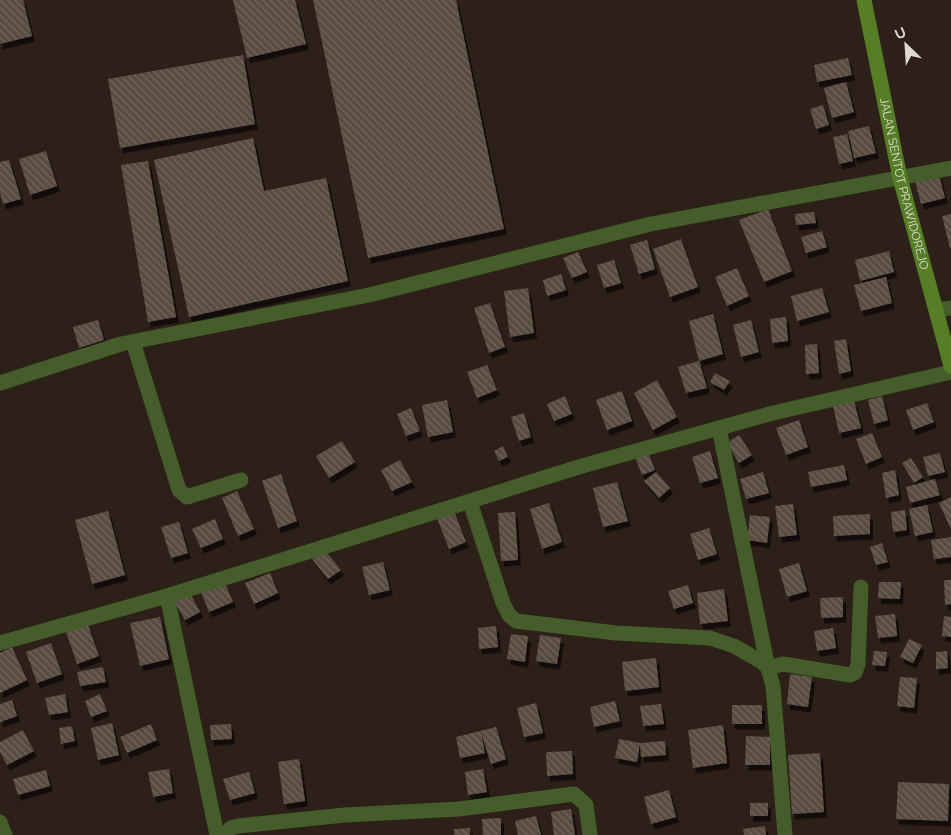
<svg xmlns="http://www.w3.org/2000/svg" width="951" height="835" viewBox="0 0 951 835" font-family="Raleway,sans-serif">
<defs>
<pattern id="building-back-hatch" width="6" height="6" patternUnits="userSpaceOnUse" patternTransform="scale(1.25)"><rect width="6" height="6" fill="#594c41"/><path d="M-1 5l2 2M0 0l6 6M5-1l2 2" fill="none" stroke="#71655c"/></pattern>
<filter id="shadow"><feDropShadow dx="3" dy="5.5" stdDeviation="0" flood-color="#0009"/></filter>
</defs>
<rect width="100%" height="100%" fill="#2d2019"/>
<g fill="url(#building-back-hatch)" filter="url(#shadow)">
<path d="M0,0h23l9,36 -32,8z"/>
<path d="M233,0h62l11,44 -59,14z"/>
<path d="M313,0h143l48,229 -136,29z"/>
<path d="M243,55l12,69 -135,24 -12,-69z"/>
<path d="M848,58l4,17 -35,7 -3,-17z"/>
<path d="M846,82l8,30 -22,6 -8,-30z"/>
<path d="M823,105l6,20 -13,4 -6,-20z"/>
<path d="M869,126l7,27 -22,5 -6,-27z"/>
<path d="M847,134l6,27 -14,3 -6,-27z"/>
<path d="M253,138l11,53 62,-13 22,103 -159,36 -35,-157z"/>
<path d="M46,151l11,35 -27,9 -11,-36z"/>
<path d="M9,160l12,39 -18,5 -3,-11v-31z"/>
<path d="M148,161l28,156 -28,5 -27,-157z"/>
<path d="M939,175l6,23 -24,6 -6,-23z"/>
<path d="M768,209l24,62 -28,11 -25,-62z"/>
<path d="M814,212l2,11 -20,2 -1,-11z"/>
<path d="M951,214v34h-1l-8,-32z"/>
<path d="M822,231l5,16 -21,6 -5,-16z"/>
<path d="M681,239l17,48 -28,10 -17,-48z"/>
<path d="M647,240l8,29 -16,5 -9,-29z"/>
<path d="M889,251l5,21 -34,9 -5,-21z"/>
<path d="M578,252l9,20 -15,6 -9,-20z"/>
<path d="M614,260l7,23 -17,5 -7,-23z"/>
<path d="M737,268l12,28 -22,10 -12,-29z"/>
<path d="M561,274l5,16 -19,6 -4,-16z"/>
<path d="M886,277l6,26 -31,8 -7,-26z"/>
<path d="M528,288l6,45 -24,4 -6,-46z"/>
<path d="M822,288l7,24 -32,9 -6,-25z"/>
<path d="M490,303l15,44 -16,6 -15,-45z"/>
<path d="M713,314l10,40 -24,7 -10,-40z"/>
<path d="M786,317l2,24 -16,2 -2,-24z"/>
<path d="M98,320l6,20 -25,8 -6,-21z"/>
<path d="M751,320l8,32 -18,5 -8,-32z"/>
<path d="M846,339l5,32 -12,3 -5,-33z"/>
<path d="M817,344l2,29 -13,1 -1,-29z"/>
<path d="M699,361l8,27 -21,5 -8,-26z"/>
<path d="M487,365l10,25 -20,8 -10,-26z"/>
<path d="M715,373l15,8 -6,9 -14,-8z"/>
<path d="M657,380l20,37 -24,13 -19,-37z"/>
<path d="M622,391l10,30 -25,9 -11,-30z"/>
<path d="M565,396l7,18 -18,7 -7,-17z"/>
<path d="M882,396l6,24 -14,4 -6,-24z"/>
<path d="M447,400l6,32 -25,5 -6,-32z"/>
<path d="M854,401l7,27 -22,5 -6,-27z"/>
<path d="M927,403l7,19 -21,8 -7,-20z"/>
<path d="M411,408l9,23 -14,5 -9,-22z"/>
<path d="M524,413l7,24 -12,4 -8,-24z"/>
<path d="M799,420l9,27 -22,8 -10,-27z"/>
<path d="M872,433l10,24 -16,7 -10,-25z"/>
<path d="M739,435l13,20 -13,8 -12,-20z"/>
<path d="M342,441l13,21 -26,16 -13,-22z"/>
<path d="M503,446l5,11 -9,4 -5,-10z"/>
<path d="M710,451l8,27 -18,5 -8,-26z"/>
<path d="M648,452l7,18 -13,5 -7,-18z"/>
<path d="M940,453l5,19 -17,4 -5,-19z"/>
<path d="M911,458l12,19 -9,6 -12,-20z"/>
<path d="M400,460l12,22 -20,9 -11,-21z"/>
<path d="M844,465l3,15 -36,7 -3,-15z"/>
<path d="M895,470l4,25 -13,3 -4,-25z"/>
<path d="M656,472l14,16 -11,10 -15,-17z"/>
<path d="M763,472l6,21 -23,6 -6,-20z"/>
<path d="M281,474l16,47 -19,7 -16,-47z"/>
<path d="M935,479l5,16 -30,8 -4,-16z"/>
<path d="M617,482l11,39 -25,6 -10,-39z"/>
<path d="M237,491l17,38 -16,7 -16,-38z"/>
<path d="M951,497v32l-12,-26z"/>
<path d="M549,503l13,39 -20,7 -12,-40z"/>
<path d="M793,504l4,31 -18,2 -4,-31z"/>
<path d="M927,505l6,27 -18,4 -6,-27z"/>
<path d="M905,510l2,20 -14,2 -2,-20z"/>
<path d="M108,511l17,64 -33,9 -17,-64z"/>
<path d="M454,511l12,31 -17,7 -12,-31z"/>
<path d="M515,512l3,48 -17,1 -3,-48z"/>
<path d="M870,514v20l-36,2 -1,-20z"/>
<path d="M750,515l20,2 -3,26 -20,-3z"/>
<path d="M215,519l8,20 -22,9 -9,-19z"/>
<path d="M179,522l9,31 -17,5 -10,-31z"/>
<path d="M709,528l8,26 -19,6 -8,-26z"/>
<path d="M951,537v20l-17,2 -3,-19z"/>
<path d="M882,543l6,19 -12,3 -6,-18z"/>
<path d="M324,549l17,21 -13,9 -16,-20z"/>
<path d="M383,562l7,28 -21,5 -7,-28z"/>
<path d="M799,563l8,28 -20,6 -8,-28z"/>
<path d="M270,573l8,20 -24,11 -9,-21z"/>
<path d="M944,580h7v24l-6,1z"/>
<path d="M879,582h22l-1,17 -22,-1z"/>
<path d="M225,583l8,19 -24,10 -8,-20z"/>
<path d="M688,585l5,18 -19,6 -6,-18z"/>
<path d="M724,589l4,32 -28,3 -3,-31z"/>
<path d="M190,593l10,19 -15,8 -11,-19z"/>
<path d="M843,597v20l-22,1 -1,-20z"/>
<path d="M895,614l2,22 -19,2 -3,-22z"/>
<path d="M944,616l7,1v20l-9,-1z"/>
<path d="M160,617l9,42 -29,7 -10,-43z"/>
<path d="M88,625l11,31 -22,8 -11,-32z"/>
<path d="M496,626l2,21 -19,2 -1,-21z"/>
<path d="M833,628l3,20 -19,3 -3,-20z"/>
<path d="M511,634l17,2 -3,26 -18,-3z"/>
<path d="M540,635l21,3 -4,26 -21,-3z"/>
<path d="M909,639l13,6 -9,18 -13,-6z"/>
<path d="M51,643l11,31 -25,9 -11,-31z"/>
<path d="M12,647l15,33 -27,13v-40z"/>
<path d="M874,651l13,1 -2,14 -13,-1z"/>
<path d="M947,651l1,17 -12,1v-17z"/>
<path d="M656,658l3,29 -34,4 -3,-29z"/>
<path d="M103,667l3,15 -26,4 -3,-14z"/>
<path d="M790,674l22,3 -4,30 -21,-3z"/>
<path d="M900,677l17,1 -3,30 -17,-2z"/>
<path d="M65,694l3,18 -19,3 -4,-17z"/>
<path d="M100,694l7,17 -16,6 -6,-16z"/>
<path d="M12,700l5,16 -17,6v-18z"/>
<path d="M615,701l5,20 -26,6 -4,-20z"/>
<path d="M536,703l7,30 -19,4 -7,-29z"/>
<path d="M661,704l3,20 -21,2 -3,-20z"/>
<rect x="732" y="705" width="30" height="19"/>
<path d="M112,723l7,32 -21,5 -7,-32z"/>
<path d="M151,724l6,16 -30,13 -7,-16z"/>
<path d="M231,724l1,15 -21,1 -1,-15z"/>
<path d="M723,725l4,38 -34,5 -5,-38z"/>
<path d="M72,726l3,15 -14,3 -2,-16z"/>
<path d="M496,727l10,32 -15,5 -10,-32 4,21 -25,5 -4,-21z"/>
<path d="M23,730l11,21 -27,14 -7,-13v-10z"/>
<path d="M746,736l24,1v28h-25z"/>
<path d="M619,739l21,4 -3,19 -22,-4z"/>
<path d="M665,741l1,14 -25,2 -1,-14z"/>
<path d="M572,751l1,23 -26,2 -1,-24z"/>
<path d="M820,753l4,59 -32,2 -4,-59z"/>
<path d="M299,759l6,42 -21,3 -6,-42z"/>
<path d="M169,769l4,24 -20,4 -5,-25z"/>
<path d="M483,769l4,23 -19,3 -3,-23z"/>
<path d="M46,770l4,16 -32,9 -5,-16z"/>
<path d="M249,772l6,21 -25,7 -7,-21z"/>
<path d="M898,782l51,2 -1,37 -52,-2z"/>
<path d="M669,790l7,27 -25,7 -7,-27z"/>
<rect x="750" y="803" width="18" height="13"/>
<path d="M571,809l4,26h-21l-3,-23z"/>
<path d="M536,816l5,19h-23l-3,-14z"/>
<path d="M501,818v17h-18l-1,-16z"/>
<path d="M765,826l1,9h-22l-1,-6z"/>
<path d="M470,828v7h-16v-6z"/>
</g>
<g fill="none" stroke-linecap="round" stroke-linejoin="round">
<g stroke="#445d2a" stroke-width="15">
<path d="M937,310l14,-2"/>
<path d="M133,342l46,148 8,7 54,-17"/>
<path d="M0,383l121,-39 248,-49 282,-71 300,-56"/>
<path d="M719,428l49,240 15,-4 67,11 5,-2 3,-9 3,-77"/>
<path d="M470,502l33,101 6,12 7,6 100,12 94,5 24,8 28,16 6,6 5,18 12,149"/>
<path d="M167,596l50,239"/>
<path d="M0,643l167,-47 415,-130 191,-53 178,-41"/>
<path d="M0,822l5,13"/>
<path d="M224,835l7,-7 7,-2 107,-11 114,-6 115,-15 12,11 4,30"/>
</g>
<path stroke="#567e26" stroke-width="15" id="s1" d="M864,0l36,178 51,188"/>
</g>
<g text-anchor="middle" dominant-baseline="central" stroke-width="5" stroke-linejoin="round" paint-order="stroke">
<g font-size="12" fill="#e1d8d3" stroke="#2d2019">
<text stroke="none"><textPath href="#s1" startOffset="188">JALAN SENTOT PRAWIDOREJO</textPath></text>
</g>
</g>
<g transform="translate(906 45) rotate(335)" stroke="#2d2019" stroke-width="4" paint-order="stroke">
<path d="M0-4L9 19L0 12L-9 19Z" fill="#e1d8d3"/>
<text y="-8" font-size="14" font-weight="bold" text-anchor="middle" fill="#e1d8d3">U</text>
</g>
</svg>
